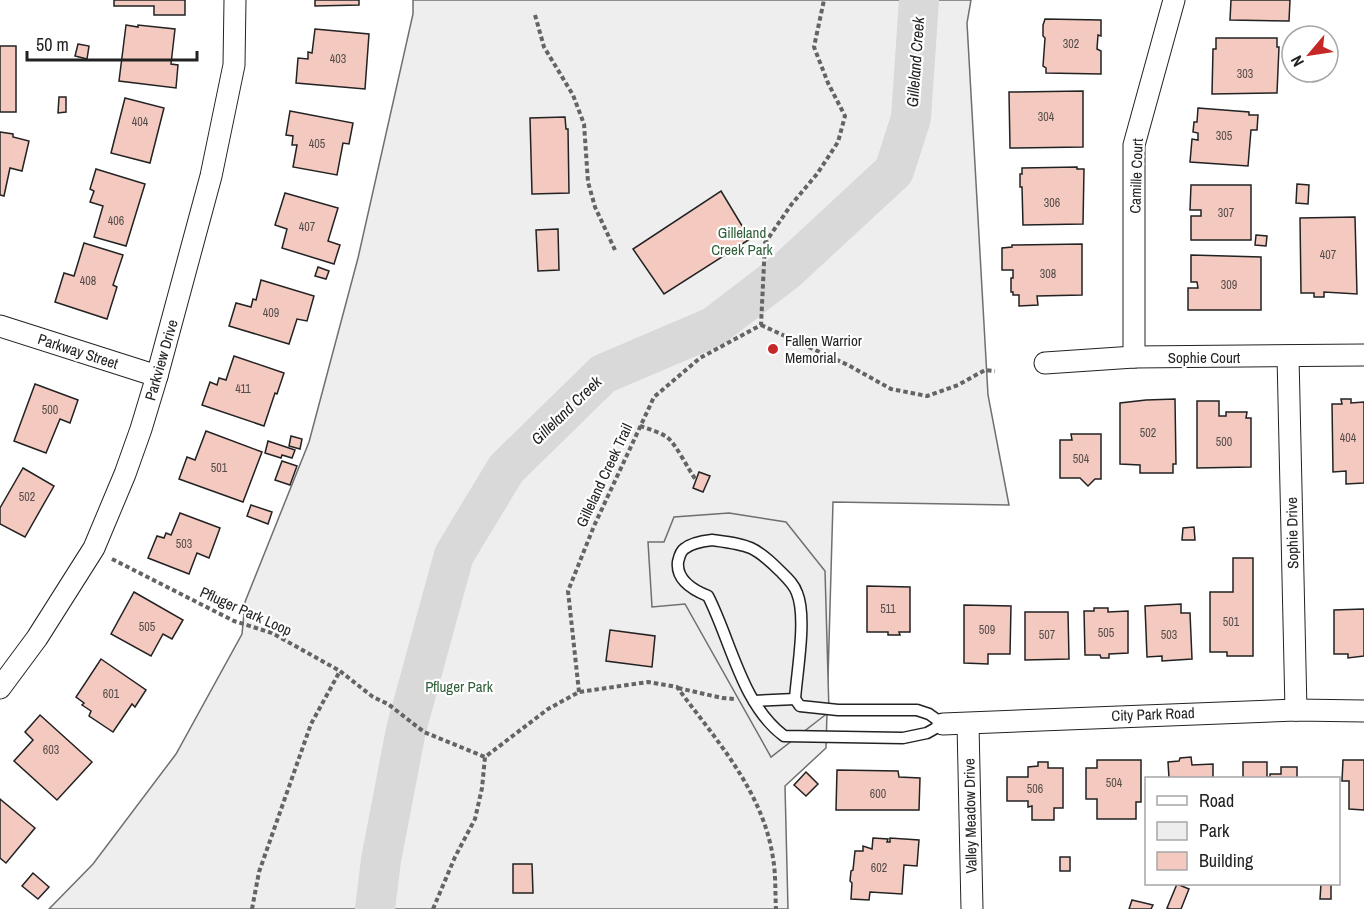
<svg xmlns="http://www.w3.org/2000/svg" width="1364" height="909" viewBox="0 0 1364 909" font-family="'Archivo Narrow',sans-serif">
<rect width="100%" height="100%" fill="#fff"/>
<path fill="#eee" stroke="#6f6f6f" stroke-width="1.5" d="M413,0h558l-4,23 21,372 21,110 -176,-3 -7,246 -41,38 3,123h-739l44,-45 83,-110 66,-120 3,-32 64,-160 49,-184 55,-244z"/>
<path fill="#ededed" stroke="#6f6f6f" stroke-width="1.5" d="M729,513l57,9 39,49 4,141 -58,45 -86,-153 -33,3 -4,-65h16l10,-25z"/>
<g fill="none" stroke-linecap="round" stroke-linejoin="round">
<path stroke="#d9d9d9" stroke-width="40" d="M375,909l6,-49 25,-130 48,-175 52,-86 97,-95 110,-47 73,-56 108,-100 17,-53 8,-118"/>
</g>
<g fill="#f3c9c0" stroke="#222" stroke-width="1.5">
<path d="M114,0h71v15h-31v-9h-40z"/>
<path d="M315,0h44v5l-44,1z"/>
<path d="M1231,0h59l-1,21 -59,-1z"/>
<path d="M1045,19l56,1v16l-3,-1 -1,14 4,2v23l-55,-1v-5l-3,-2 2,-28 -2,-2v-11z"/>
<path d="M126,25l12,2v-2l37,4 -4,35 7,1 -2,23 -57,-7z"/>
<path d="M315,29l54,5 -4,55 -69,-6 2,-25 10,1v-7l4,1z"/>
<path d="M1216,38h61v9h2l-2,46 -65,1 1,-45h3z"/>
<path d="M78,44l11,2 -2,13 -12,-3z"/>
<rect x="0" y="46" width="16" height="66"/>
<path d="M1083,91v56l-73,1 -1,-56z"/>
<path d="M59,97h7v15l-8,1z"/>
<path d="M125,98l39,10 -14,55 -39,-10z"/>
<path d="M1198,108l51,4v3h9l-1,15h-6l-3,36 -58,-4 2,-23 6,1v-7l-5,-1 1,-10h3z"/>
<path d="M290,111l63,12 -4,21 -6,-1 -6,32 -44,-8 4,-22h-5l1,-9 -7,-1z"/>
<path d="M565,117l1,12h2l1,64 -37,1 -2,-76z"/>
<path d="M0,132l13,2v3l16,4 -7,30 -12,-3 -6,28 -4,-1z"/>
<path d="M1077,167v2h7l-1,55 -60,1 -1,-38h-2v-13h2v-6z"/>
<path d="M96,169l49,15 -19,62 -32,-9 9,-31 -13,-4 4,-11 -4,-2z"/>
<path d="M1297,184l12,1 -1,19 -12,-1z"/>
<path d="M1191,185h60v55h-60v-24h10v-6h-11z"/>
<path d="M721,191l29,48 -86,55 -31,-45z"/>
<path d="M285,193l53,15 -10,33 12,4 -6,19 -52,-16 5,-19 -12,-4z"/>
<path d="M1355,217l2,77 -33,-2v5h-10v-4h-13l-1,-75z"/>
<path d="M558,229l1,41 -21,1 -2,-41z"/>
<path d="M1256,235l11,1 -1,10 -11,-1z"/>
<path d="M84,243l39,12 -10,30 4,2 -10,32 -52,-17 9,-29 10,3z"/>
<path d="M1082,244v51l-45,1 1,9 -19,1v-11h-6v-3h-2v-14h2v-8h-11v-22l10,-1v-2z"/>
<path d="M1191,255l70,2v53h-73v-22h10l-1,-6h-6z"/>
<path d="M318,267l11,4 -3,8 -11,-3z"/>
<path d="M261,280l53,16 -7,25 -10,-2 -8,25 -60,-18 7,-23 15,4 2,-8 3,1z"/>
<path d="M234,356l50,17 -7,21 -2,-1 -11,33 -62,-21 8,-23 7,3 2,-7 7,2z"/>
<path d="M35,384l43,16 -8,23 -10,-4 -14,34 -32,-12z"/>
<path d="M1175,399l1,65h-3v9h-33v-8l-20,-1v-61l26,-3z"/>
<path d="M1341,399h10v4l13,-1v81l-18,1v-13l-13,1 -1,-68h10z"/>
<path d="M1197,401h22v15h7v-4h21l-1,6h5v49l-54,1z"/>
<path d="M206,431l56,21 -19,50 -64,-23 8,-22 8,3z"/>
<path d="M1071,434h30v45h-6l-7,7 -8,-8h-20v-38h12z"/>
<path d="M291,436l11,3 -2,10 -11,-3z"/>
<path d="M268,441l27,9 -3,8 -10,-3 -1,3 -16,-5z"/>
<path d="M282,461l15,5 -7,19 -15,-5z"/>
<path d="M23,468l31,18 -29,51 -25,-13v-16z"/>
<path d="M699,472l11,4 -7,16 -10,-4z"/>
<path d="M251,505l21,7 -4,12 -21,-8z"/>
<path d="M180,513l40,15 -11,30 -12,-5 -8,21 -41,-16 9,-22 7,2 2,-5 5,2z"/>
<path d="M1194,527l1,13h-13l1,-12z"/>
<path d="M1233,558h20v98h-26v-4h-17v-60h23z"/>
<path d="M867,586l43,1v45h-11l1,3h-12v-3h-21z"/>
<path d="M134,592l49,28 -11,19 -9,-5 -12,22 -40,-22z"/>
<path d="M1181,604v9h9l2,46 -30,2v-5l-15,1 -2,-51z"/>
<path d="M964,605l47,1 -1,48h-22v10l-24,-1z"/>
<path d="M1094,608h14v4l20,-1v42l-19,1v4h-8l-1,-3h-15l-1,-44h10z"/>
<path d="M1364,609v47l-16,2v-4h-14v-44z"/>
<path d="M1025,612h43l1,47 -44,1z"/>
<path d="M610,630l45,6 -3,31 -46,-6z"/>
<path d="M101,659l45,31 -11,17 -3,-3 -19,28 -24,-16 2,-5 -9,-6 2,-2 -8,-6z"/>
<path d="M40,715l52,47 -35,38 -43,-39 19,-21 -8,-8z"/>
<path d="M1191,757l1,8 21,-1v14h-44l-1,-16 11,-1 1,-3z"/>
<path d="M1097,760h44v42h-5v17h-39v-20h-11v-31h11z"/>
<path d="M1343,760h21v50l-15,-1v-28h-7z"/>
<path d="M1038,762h10v6h15v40h-9v12h-22v-14l-4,1v-6h-21v-24h21v-10l10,-1z"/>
<path d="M1243,762h24v15h3v-3h11v-7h16v11h-54z"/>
<path d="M837,770l61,1 1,6 21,1 -1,32h-83z"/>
<path d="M806,772l12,12 -12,12 -12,-11z"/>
<path d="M0,799l35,29 -29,35 -6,-5z"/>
<path d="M873,838l15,1 -1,3h3v-4l29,2 -2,26 -13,-1 -2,29 -32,-2 -1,8 -18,-1 1,-16 -2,-2 1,-10 2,-1 2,-19h8v-5l9,3z"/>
<rect x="1060" y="857" width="10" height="14"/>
<path d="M513,864h19l1,29h-20z"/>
<path d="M33,873l16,14 -11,12 -16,-13z"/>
<path d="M1177,884l12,5 -8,20h-11l-3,-1z"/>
<path d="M1321,884h10v15h-11z"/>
<path d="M1132,900l21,5 -2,4h-22z"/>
</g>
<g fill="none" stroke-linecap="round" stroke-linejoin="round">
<g stroke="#222" stroke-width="13">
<g id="lane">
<path d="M712,540c36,5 42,5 68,31 7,7 14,13 17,22 10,24 0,78 -2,106l5,7 38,4h79l12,4 14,10 -16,9 -24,5 -119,-2c-42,-31 -53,-95 -76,-140 -15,-6 -32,-16 -30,-34 1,-4 2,-10 6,-13 7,-6 19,-8 28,-9z"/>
<path d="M754,701l41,-2"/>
</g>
</g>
<g stroke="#222" stroke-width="23">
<g id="street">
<path d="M0,326l157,50"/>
<path d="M1288,356l8,354"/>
<path d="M1134,357v-212l40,-145"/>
<path d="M1045,363l89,-6 230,-2"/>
<path d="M0,688l37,-50 57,-90 31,-74 16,-45 16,-53 54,-200 23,-111 1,-65"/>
<path d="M943,724l353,-14 68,1"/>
<path d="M968,724l4,185"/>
</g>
</g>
<g stroke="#646464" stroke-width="4" stroke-dasharray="4.5 3" stroke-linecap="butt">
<path d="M535,15l9,32 29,48 11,29 4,58 7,25 20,43"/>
<path d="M761,325l87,40 43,24 36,7 31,-11 27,-15 10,1"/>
<path d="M640,426c9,3 19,6 27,11 9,7 21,32 29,43"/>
<path d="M112,559l122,62 38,12 68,38"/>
<path d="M678,688l44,10 13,1"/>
<path d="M579,692l-11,-101 26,-65 60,-129 46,-39 61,-33 4,-82 26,-38 26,-31 21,-32 7,-26 -17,-33 -14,-36 10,-47"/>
<path d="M252,909l7,-37 52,-148 29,-53 33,26 15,7 36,28 61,25"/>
<path d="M433,909l22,-52 20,-38 7,-31 3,-31 63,-48 31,-17 69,-10 29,5c39,53 86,104 96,171 3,17 2,34 3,51"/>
</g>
<use href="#lane" stroke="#fff" stroke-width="10"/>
<use href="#street" stroke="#fff" stroke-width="21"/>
</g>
<circle fill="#c62828" stroke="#fff" stroke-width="2" cx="773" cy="349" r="6"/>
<g text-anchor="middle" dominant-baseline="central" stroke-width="4.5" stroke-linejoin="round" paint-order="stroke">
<g font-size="12" fill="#564c4a">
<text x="1071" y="44">302</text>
<text x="338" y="59">403</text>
<text x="1245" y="74">303</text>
<text x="1046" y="117">304</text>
<text x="140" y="122">404</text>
<text x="1224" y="136">305</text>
<text x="317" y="144">405</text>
<text x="1052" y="203">306</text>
<text x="1226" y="213">307</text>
<text x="116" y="221">406</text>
<text x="307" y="227">407</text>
<text x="1328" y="255">407</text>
<text x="1048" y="274">308</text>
<text x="88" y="281">408</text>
<text x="1229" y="285">309</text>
<text x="271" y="313">409</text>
<text x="243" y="389">411</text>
<text x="50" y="410">500</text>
<text x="1148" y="433">502</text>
<text x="1348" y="438">404</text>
<text x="1224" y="442">500</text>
<text x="1081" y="459">504</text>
<text x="219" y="468">501</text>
<text x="27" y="497">502</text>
<text x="184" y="544">503</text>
<text x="888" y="609">511</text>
<text x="1231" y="622">501</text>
<text x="147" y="627">505</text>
<text x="987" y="630">509</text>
<text x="1106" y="633">505</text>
<text x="1047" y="635">507</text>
<text x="1169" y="635">503</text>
<text x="111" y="694">601</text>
<text x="51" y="750">603</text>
<text x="1114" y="783">504</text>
<text x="1035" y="789">506</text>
<text x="878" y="794">600</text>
<text x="879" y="868">602</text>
</g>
<g font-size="15" fill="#222" stroke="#fff">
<text transform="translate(1136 176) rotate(-88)">Camille Court</text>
<text transform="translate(78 351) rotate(18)">Parkway Street</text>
<text x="1204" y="357">Sophie Court</text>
<text transform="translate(161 360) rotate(-74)">Parkview Drive</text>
<text transform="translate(604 475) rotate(-65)">Gilleland Creek Trail</text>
<text transform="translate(1292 533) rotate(-91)">Sophie Drive</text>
<text transform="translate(246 611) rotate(24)">Pfluger Park Loop</text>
<text transform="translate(1153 714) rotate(-2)">City Park Road</text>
<text transform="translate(970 816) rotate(-91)">Valley Meadow Drive</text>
</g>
<g font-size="15" fill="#2f5e38" stroke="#fff">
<text x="742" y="232">Gilleland<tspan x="742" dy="17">Creek Park</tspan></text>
<text x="459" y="686">Pfluger Park</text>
</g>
<g font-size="15" fill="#222" stroke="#fff" text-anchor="start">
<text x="785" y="340">Fallen Warrior<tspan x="785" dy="17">Memorial</tspan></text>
</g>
<g font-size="16" font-style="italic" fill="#222" stroke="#fff">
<text transform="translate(915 62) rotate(-86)">Gilleland Creek</text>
<text transform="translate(566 410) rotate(-44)">Gilleland Creek</text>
</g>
</g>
<rect x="1145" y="777" width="195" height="108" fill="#ffffff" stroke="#a7a7a7" stroke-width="1.5"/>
<rect x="1157" y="796" width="30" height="9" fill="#ffffff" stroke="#a7a7a7" stroke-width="1.5"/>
<text x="1199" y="807" font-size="18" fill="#222222">Road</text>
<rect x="1157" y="822" width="30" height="18" fill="#eeeeee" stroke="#a7a7a7" stroke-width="1.5"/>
<text x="1199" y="837" font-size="18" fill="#222222">Park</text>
<rect x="1157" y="852" width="30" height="18" fill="#f3c9c0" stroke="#a7a7a7" stroke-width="1.5"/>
<text x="1199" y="867" font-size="18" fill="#222222">Building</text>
<g transform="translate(1310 54) rotate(241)"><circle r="28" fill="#ffffff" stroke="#a7a7a7" stroke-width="1.5"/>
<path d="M0-4.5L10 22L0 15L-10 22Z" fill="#c62828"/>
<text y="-9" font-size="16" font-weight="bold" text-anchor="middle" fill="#222222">N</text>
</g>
<path d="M27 51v9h170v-9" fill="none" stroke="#222222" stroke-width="3"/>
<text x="36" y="51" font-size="18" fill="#222222" stroke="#ffffff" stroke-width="4.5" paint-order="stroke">50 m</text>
</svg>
